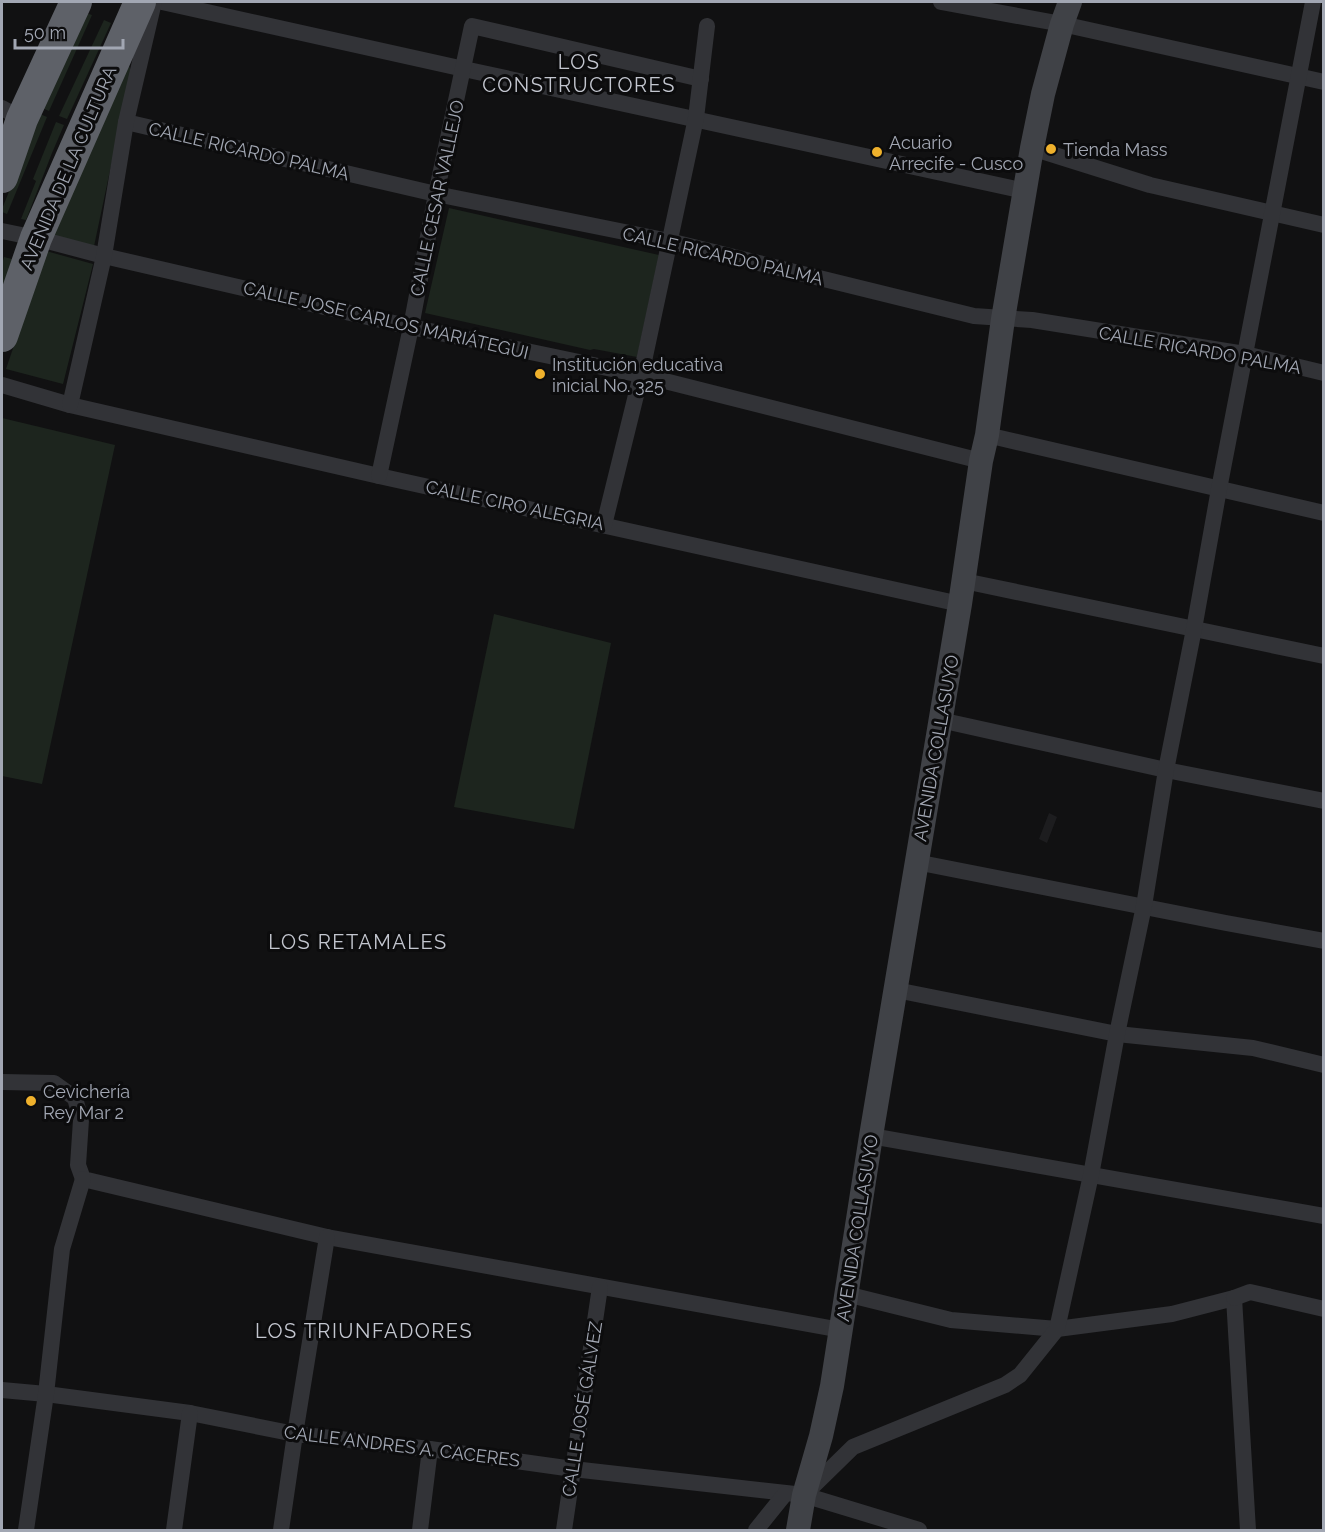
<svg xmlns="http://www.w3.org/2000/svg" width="1325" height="1532" viewBox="0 0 1325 1532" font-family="Raleway,sans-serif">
<rect width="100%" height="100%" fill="#111112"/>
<path fill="#1d1d1f" d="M1049,813l8,4 -10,26 -8,-4z"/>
<g fill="#1d251e">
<path d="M86,13l6,2 -43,96 -7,-3z"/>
<path d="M104,20l7,3 -44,96 -8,-3z"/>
<path d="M126,57l5,14 -38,180 -43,-14z"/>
<path d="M40,114l7,3 -40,97 -5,-2v-3z"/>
<path d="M56,122l8,3 -12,28 -26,67 -5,-1 15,-38 -3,-2z"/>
<path d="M449,208l210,47 -22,102 -43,-8 -4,1 -165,-37z"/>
<path d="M46,251l47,13 -30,120 -57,-15z"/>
<path d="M4,257l8,2 -10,32v-27z"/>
<path d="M2,418l113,27 -73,339 -40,-8z"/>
<path d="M494,614l117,29 -37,186 -120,-22z"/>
</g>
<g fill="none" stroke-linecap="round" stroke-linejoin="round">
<g stroke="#323337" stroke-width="16">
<path d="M162,2l302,67 561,122"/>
<path d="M941,2l121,22 262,58"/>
<path d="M2,108l20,11"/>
<path d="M126,122l310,72 233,47 305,75 58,4 213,34 79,19"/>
<path d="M1032,148l118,37 174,40"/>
<path d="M2,231l34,7 68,18 307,71 230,48 340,86"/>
<path d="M2,385l68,20 309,71 581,128"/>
<path d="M70,405l34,-149 22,-134 28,-120"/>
<path d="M987,435l337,78"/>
<path d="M379,476l32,-149 25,-133 36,-168 229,53"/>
<path d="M604,525l37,-150 55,-257 11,-92"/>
<path d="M964,581l360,75"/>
<path d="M940,720l226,50 158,31"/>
<path d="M916,862l310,61 98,18"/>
<path d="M896,990l221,44 136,14 71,17"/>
<path d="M2,1082l52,1 21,15 6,22 -3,45 5,14 244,58 514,93"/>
<path d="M871,1136l453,80"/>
<path d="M846,1294l105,26 106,9 115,-15 62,-16 14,232"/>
<path d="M1234,1298l16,-6 74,17"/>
<path d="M2,1390l44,4 144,19 105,21 135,15 143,20 231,26 115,35"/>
<path d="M806,1493l47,-46 152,-62 15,-10 37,-46 34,-154 26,-141 27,-128 22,-136 28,-141 25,-140 94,-487"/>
<path d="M26,1530l20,-136 16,-145 21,-70"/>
<path d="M174,1530l16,-117"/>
<path d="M281,1530l14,-96 32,-197"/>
<path d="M420,1530l10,-81"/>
<path d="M564,1530l36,-243"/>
<path d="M756,1530l29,-36"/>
</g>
<path stroke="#404247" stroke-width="24" d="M798,1530l6,-35 17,-59 11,-50 39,-250 89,-532 21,-143 6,-26 16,-116 29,-171 11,-54 19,-70 8,-22"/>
<g stroke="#5e6168" stroke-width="32">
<path d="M2,177l20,-58 54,-117"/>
<path d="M2,336l34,-98 104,-236"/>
</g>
</g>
<g fill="#efb12c" stroke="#0c0c0d" stroke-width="2">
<circle cx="1051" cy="149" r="6"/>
<circle cx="877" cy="152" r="6"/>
<circle cx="540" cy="374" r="6"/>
<circle cx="31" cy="1101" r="6"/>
</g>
<g text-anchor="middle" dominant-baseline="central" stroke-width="6" stroke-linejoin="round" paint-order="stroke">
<g font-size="18" fill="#a2a7b3" stroke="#0c0c0d" text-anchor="start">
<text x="889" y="142">Acuario<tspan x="889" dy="21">Arrecife - Cusco</tspan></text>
<text x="1063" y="149">Tienda Mass</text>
<text x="552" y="364">Institución educativa<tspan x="552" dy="21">inicial No. 325</tspan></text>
<text x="43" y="1091">Cevichería<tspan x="43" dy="21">Rey Mar 2</tspan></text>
</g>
<g font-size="18" fill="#a2a7b3" stroke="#0c0c0d">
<text transform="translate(249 151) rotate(13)">CALLE RICARDO PALMA</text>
<text transform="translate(68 168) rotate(-67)">AVENIDA DE LA CULTURA</text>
<text transform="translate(437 198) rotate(-78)">CALLE CESAR VALLEJO</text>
<text transform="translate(723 256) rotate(13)">CALLE RICARDO PALMA</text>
<text transform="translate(386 320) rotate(13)">CALLE JOSE CARLOS MARIÁTEGUI</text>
<text transform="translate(1200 350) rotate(10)">CALLE RICARDO PALMA</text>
<text transform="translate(515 505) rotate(12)">CALLE CIRO ALEGRIA</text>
<text transform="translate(936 748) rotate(-80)">AVENIDA COLLASUYO</text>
<text transform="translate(857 1228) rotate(-81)">AVENIDA COLLASUYO</text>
<text transform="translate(582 1409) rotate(-81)">CALLE JOSÉ GÁLVEZ</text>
<text transform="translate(402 1446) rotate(7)">CALLE ANDRES A. CACERES</text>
</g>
<g font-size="20" letter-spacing="1.5" fill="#c3c6cf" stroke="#0c0c0d">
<text x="579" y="62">LOS<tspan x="579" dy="23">CONSTRUCTORES</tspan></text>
<text x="358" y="942">LOS RETAMALES</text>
<text x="364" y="1331">LOS TRIUNFADORES</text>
</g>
</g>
<rect width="1325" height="1532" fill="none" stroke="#a2a7b3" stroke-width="6"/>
<path d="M15 39v9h108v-9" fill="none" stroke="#a2a7b3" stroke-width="3"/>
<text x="24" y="39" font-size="18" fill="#a2a7b3" stroke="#0c0c0d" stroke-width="4.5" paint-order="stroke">50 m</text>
</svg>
